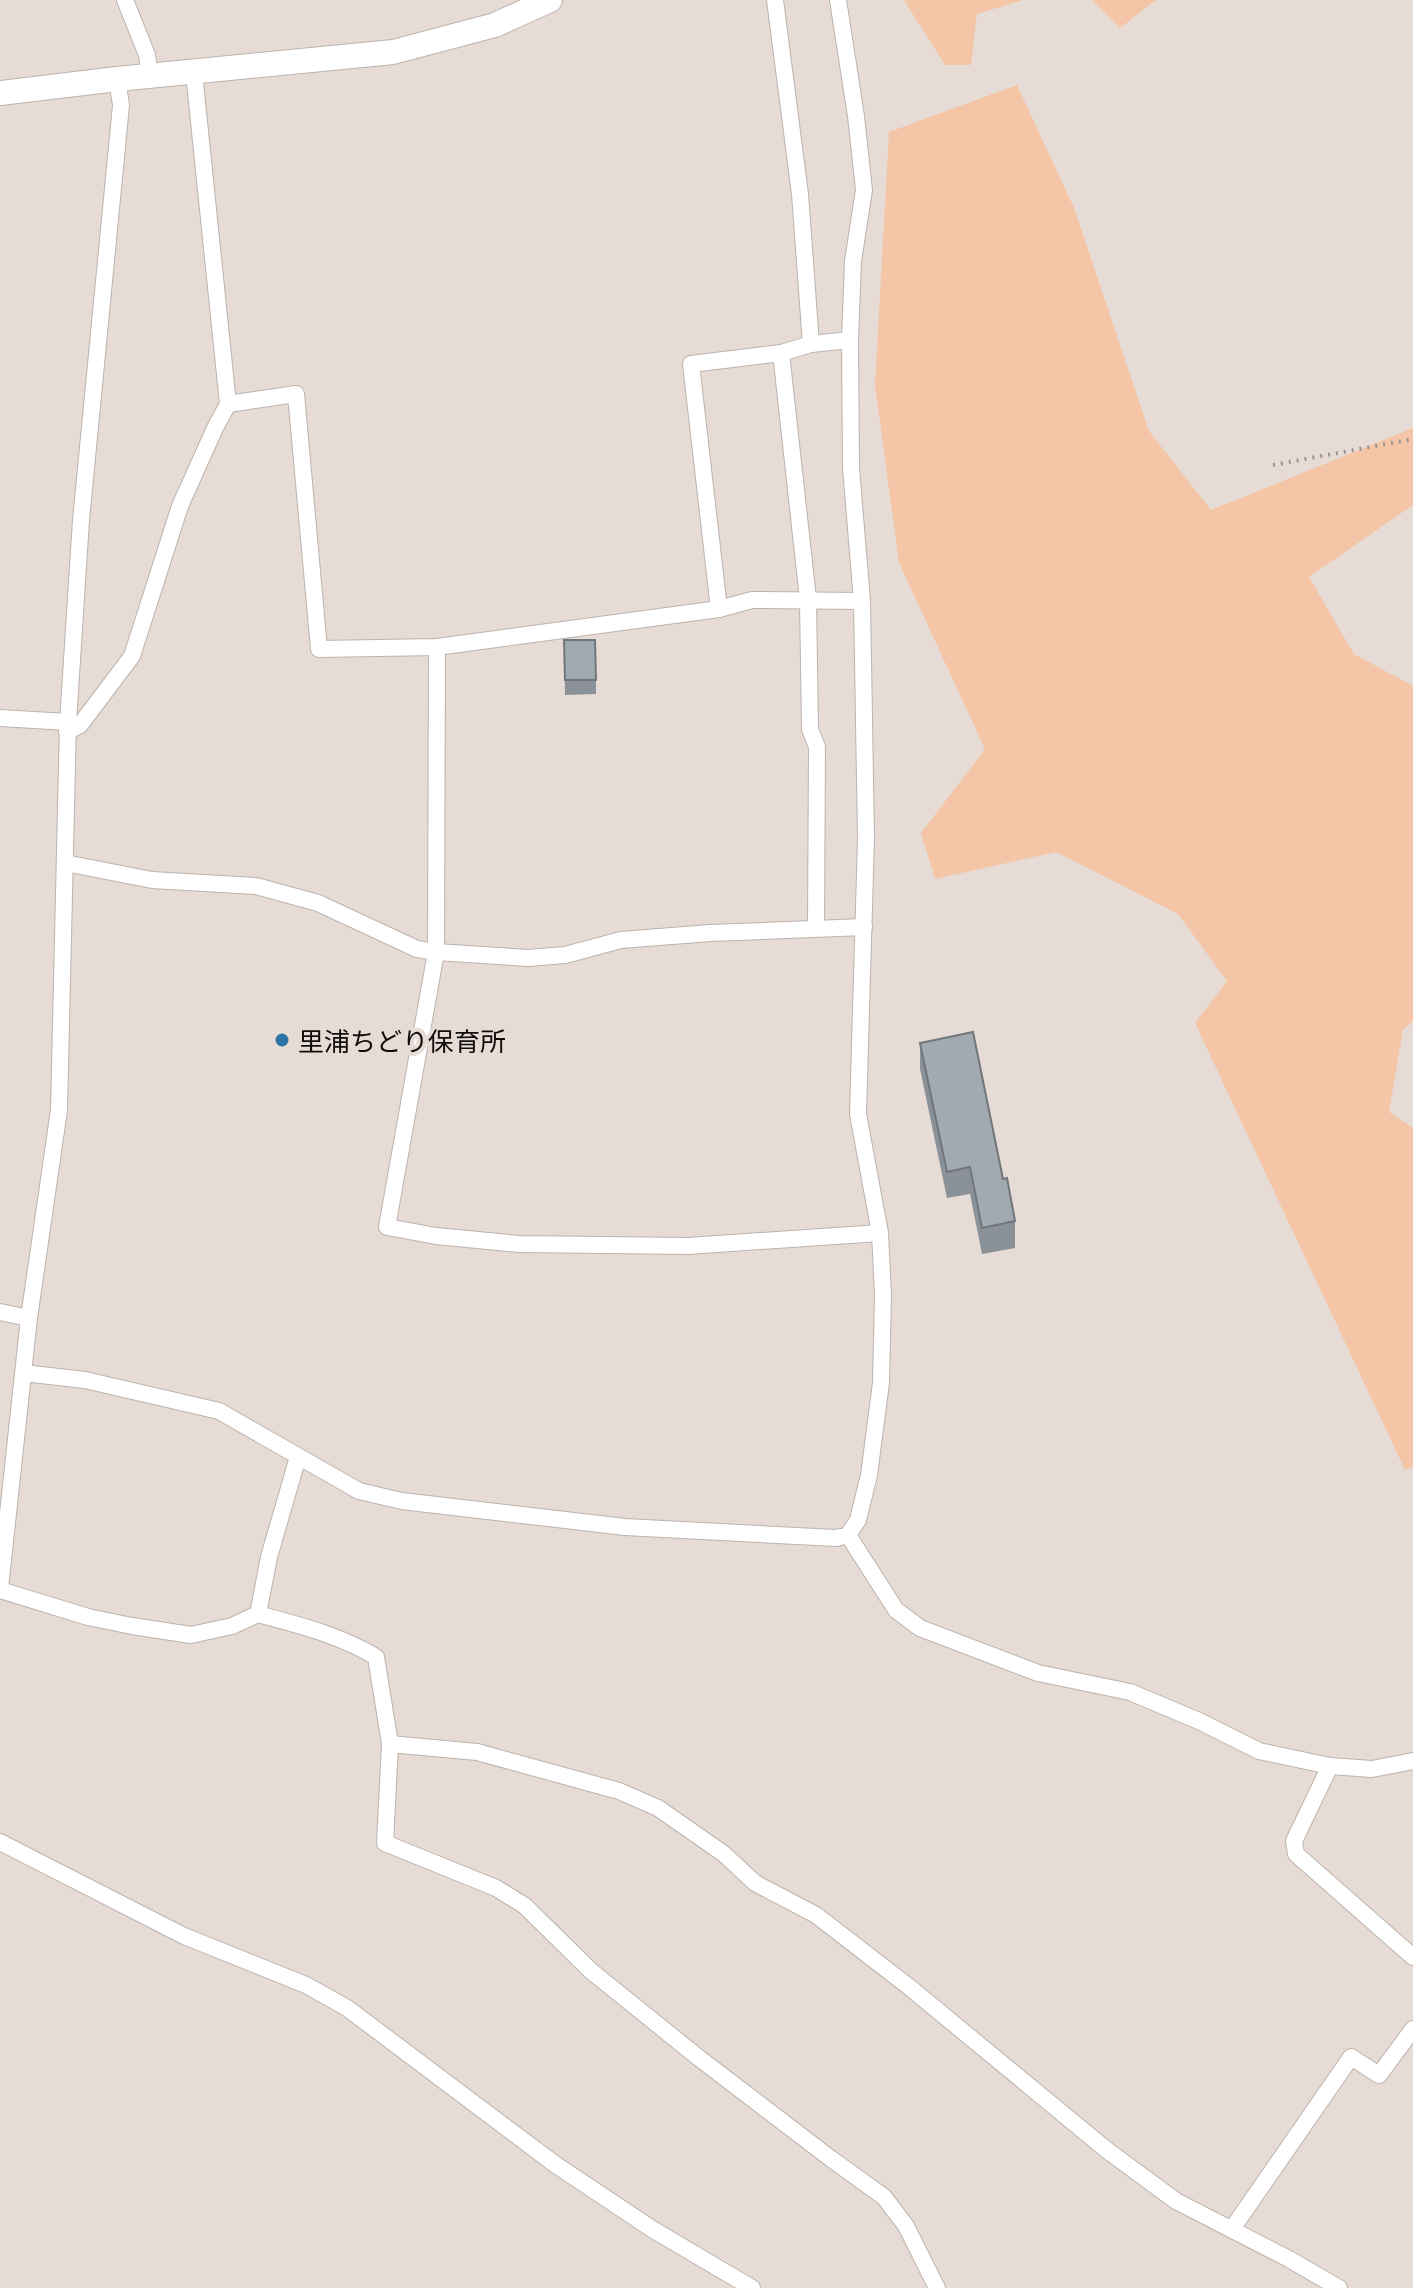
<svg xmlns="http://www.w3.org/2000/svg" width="1413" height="2288" viewBox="0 0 1413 2288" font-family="'Exo 2','Noto Sans JP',sans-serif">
<rect width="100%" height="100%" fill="#e6dcd5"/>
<g fill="#f4c5a7">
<path d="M904,0h119l-46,14 -6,51h-26z"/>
<path d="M1092,0h64l-36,28z"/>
<path d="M1017,85l57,123 75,223 62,79 202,-82v77l-104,72 45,77 59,32v335l-10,9 -14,82 24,16v339l-8,3 -210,-447 32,-42 -49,-67 -122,-62 -121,27 -14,-46 64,-84 -86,-186 -24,-178 14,-253z"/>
</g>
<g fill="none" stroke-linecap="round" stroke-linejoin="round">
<g stroke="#bdb3ad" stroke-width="18">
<g id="street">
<path d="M125,0l22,55 3,22"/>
<path d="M775,0l25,194 11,150 39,-4"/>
<path d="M811,344l-30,9 27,246 2,130 7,18 -1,180"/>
<path d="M228,404l68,-10 23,255 118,-2 282,-38 33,-9 110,1"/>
<path d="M719,609l-28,-245 90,-11"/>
<path d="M437,647l-1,305 -49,275 49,9 83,8 169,2 192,-13"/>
<path d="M0,718l68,4"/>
<path d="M67,732l13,-7 52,-69 48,-150 35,-78 13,-24 -34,-331"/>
<path d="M65,863l87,17 104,6 62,17 99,46 19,3 92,6 37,-3 56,-15 89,-7 154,-6"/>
<path d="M0,1312l29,6"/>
<path d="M23,1373l62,7 134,31 140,80 43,10 223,26 211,11 12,-3 10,-15 11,-45 12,-92 2,-88 -3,-62 -22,-119 8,-276 -4,-237 -11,-133 -1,-128 3,-79 11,-71 -8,-74 -18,-116"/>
<path d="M848,1535l48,75 24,18 118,45 92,19 69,29 60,30 71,15 42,3 41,-8"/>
<path d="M0,1588l29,-270 30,-208 9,-388 13,-202 40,-415 -4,-26"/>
<path d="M0,1590l88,27 44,9 59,9 41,-9 26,-12c40,11 82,21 118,43l14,87 -5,99 111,45 29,18 66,65 108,87 131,100 54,39 22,29 31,62"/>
<path d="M258,1614l11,-57 29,-100"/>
<path d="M390,1744l87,8 142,39 39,17 66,46 31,29 61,32 92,71 200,165 68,50 113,58 50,29"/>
<path d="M1330,1766l-36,75 2,13 117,103"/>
<path d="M0,1842l184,94 122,49 41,23 209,157 96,64 100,59"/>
<path d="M1232,2229l119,-172 28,18 34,-46"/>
</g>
</g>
<g stroke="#bdb3ad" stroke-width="26">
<path id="secondary" d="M0,93l117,-14 276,-27 102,-27 55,-25"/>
</g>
<path stroke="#9c9590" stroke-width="4" stroke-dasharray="2 6" stroke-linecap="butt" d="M1273,465l140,-26"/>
<use href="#street" stroke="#fff" stroke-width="16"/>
<use href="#secondary" stroke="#fff" stroke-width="24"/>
</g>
<g fill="#8a9198">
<path d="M564,640l32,40v14l-31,1z"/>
<path d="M920,1043l95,178v27l-33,6 -12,-60 -23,4 -27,-129z"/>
</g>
<g fill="#a1a9b1" stroke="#71767c" stroke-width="2">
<path d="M564,640h31l1,40h-31z"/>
<path d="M973,1032l30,147 4,-1 8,43 -33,7 -12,-61 -23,5 -27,-129z"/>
</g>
<circle fill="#2c73a7" stroke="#e6dcd5" stroke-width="3" cx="282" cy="1040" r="8"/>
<g text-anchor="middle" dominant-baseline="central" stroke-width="8" stroke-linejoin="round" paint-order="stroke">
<g font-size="26" fill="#0f0c0a" stroke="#e6dcd5" text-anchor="start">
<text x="298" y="1040">里浦ちどり保育所</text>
</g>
</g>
</svg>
